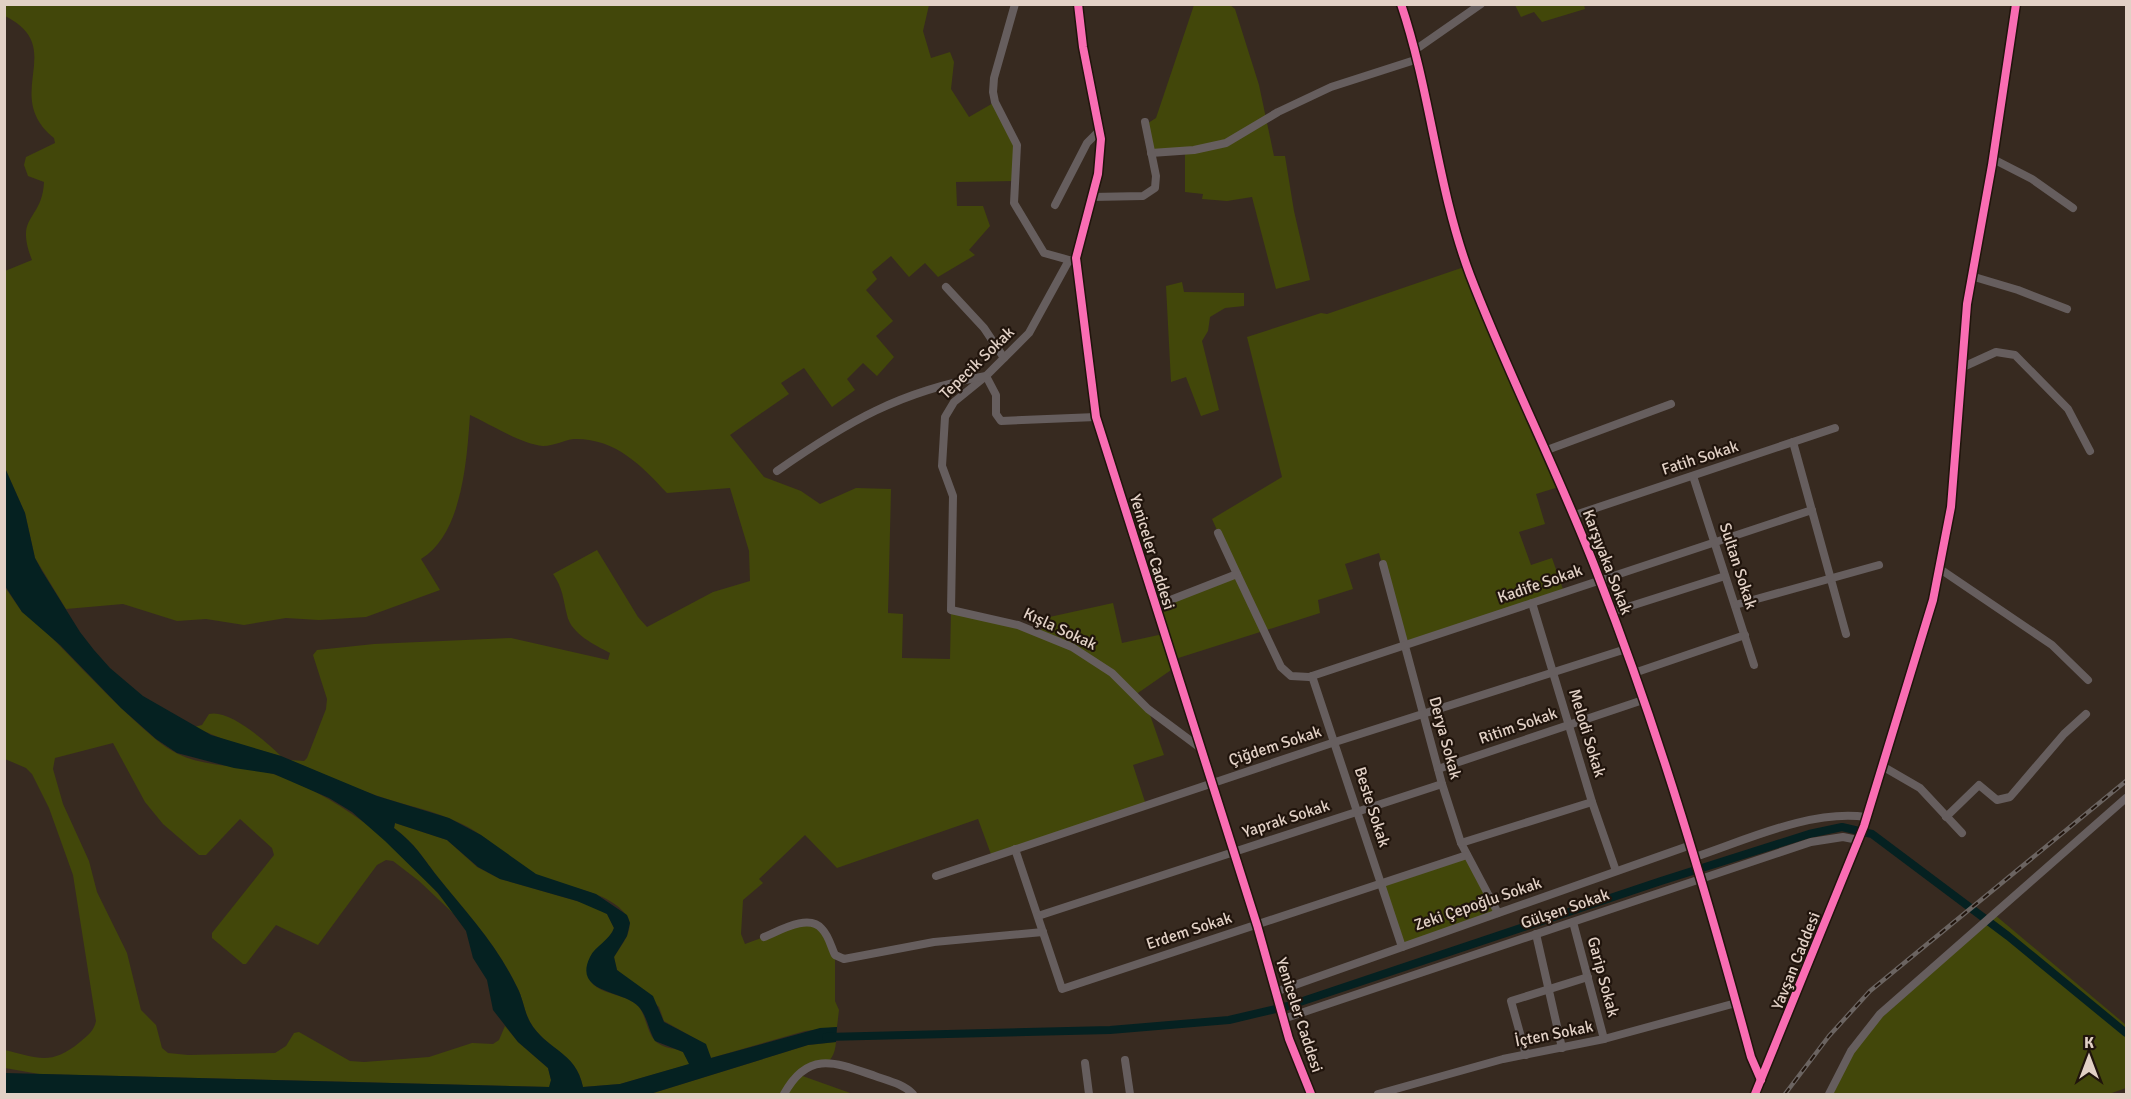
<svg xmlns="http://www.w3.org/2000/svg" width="2131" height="1099" viewBox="0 0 2131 1099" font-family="Signika,sans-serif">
<rect width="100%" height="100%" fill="#372a20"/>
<g fill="#42470a">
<path d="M4,5h925l-6,26 8,27 19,-6 4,10 -3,27 18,28 26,-15 20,38 -1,41 -58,1 1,24h26l7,20 -21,24 6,5 -37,22 -13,-14 -16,14 -18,-21 -19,16 5,7 -11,11 27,31 -17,15 18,21 -17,19 -14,-13 -16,16 8,11 -23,17 -28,-39 -23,15 8,11 -59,41 34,42 37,14 19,13 36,-16 35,1 -3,124 15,1 -1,44 48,1 1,-49 89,23 5,-15 68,-15 9,40 41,-9 -8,-28 82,-32 -25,-55 70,-42 -35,-140 74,-24 6,1 140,-48 95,220 -26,8 9,30 -26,8 12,33 21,-7 12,34 -159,53 -26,-92 -34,11 8,25 -35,11 2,13 -148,47 2,8 -39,27 13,14 16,46 -31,10 13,40 -154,52 -14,-38 -141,49 -32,-33 -46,44 4,4 -20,17 -2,34 4,10 55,-20h16l19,31v46l4,9 -2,17 -32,4 -94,27 -6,-14 -41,-23 -5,-14 -42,-37 -3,-13c6,-10 22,-28 13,-41 -18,-26 -63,-28 -90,-41 -27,-14 -48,-38 -75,-51 -28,-14 -59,-19 -87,-29 -29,-10 -56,-23 -85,-35l14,1 3,-3 19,-49 1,-10 -14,-44 4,-5 57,-6 137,-6 97,22 2,-7c-15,-8 -39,-19 -43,-38 -4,-16 -4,-27 -14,-41l44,-24 41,67 9,10 66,-35 37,-11 -1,-30 -19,-63 -63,5c-26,-28 -52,-55 -93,-54 -10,1 -20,7 -31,7 -22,-2 -53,-22 -73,-31 -3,42 -7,119 -49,144l19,31 -74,27 -47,3 -33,-2 -42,7 -38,-6 -29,2 -54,-17 -57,5 -31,-51 -10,-45 -20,-45v-197l27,-11c-18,-46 10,-38 12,-78l-16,-6 -4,-11 2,-8 29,-14 -1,-5c-54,-44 15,-90 -49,-122z"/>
<path d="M1194,5h36l5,4 24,76 15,71h11l9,55 16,69 -34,9 -24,-92 -25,4 -25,-2 1,-5 -18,-2v-41l-34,2 -6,-28 11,-7z"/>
<path d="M1515,5h69l1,4 -43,13 -8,-10 -13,5z"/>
<path d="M1182,282l2,10 60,1v13l-19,2 -15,9 -2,14 -6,10 17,69 -18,6 -15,-39 -15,5 -5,-96z"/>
<path d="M4,586l18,26 10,6c35,34 67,70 103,103 13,12 27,25 43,33 29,14 68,11 98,21 74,26 133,79 180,141l-37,-35 -26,-20 -7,-1 -9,5 -59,80 -42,-20 -30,39h-3l-31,-26v-5l62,-78 -2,-7 -32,-29 -34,36h-7l-36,-31 -18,-22 -32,-59 -58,15 -2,11 10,35 26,57 8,31 30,61 14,57 15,15 6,23 6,5 20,2 87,-2 11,-7 8,-13 5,-1 51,29 14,1 65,-5 43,-14 21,1 6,-4 6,-14 13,16 30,26 3,12 -1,7 -511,-13 -34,-6v-18c33,8 46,16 75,-8 8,-7 14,-11 16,-21l-23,-146 -24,-67 -17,-34 -6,-6 -21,-9z"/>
<path d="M209,714c21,-5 57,28 72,42l-51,-14 -36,-15 8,-2z"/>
<path d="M395,823l52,17 30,27 23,12 94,27 13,8 7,14c-5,15 -24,21 -26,38 -4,31 35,24 50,40 10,11 8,32 23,39 7,4 15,3 22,7l7,12 -70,20 -37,3c-6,-34 -38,-38 -53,-65 -6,-11 -7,-24 -13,-35 -21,-44 -51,-74 -80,-111 -16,-21 -21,-31 -43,-48z"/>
<path d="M1467,855l31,58 -96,34 -21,-64z"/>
<path d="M1995,915l131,110v63l-17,6h-280l29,-55z"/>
<path d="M836,1042c-2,26 -18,24 -39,32l56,20h-203l158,-49z"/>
</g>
<path fill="#052121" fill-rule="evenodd" d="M5,468l20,45 10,45 7,13 38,61 14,18 16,18 33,28 68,39 70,21 96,40 72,22 32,17 55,39 60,20 31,21 3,8 -3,13 -13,21 3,13 36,26 11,26 42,22 5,14 109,-30 17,-1 -1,15 -28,3 -158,49h-645v-21l544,14 2,-7 -3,-12 -30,-26 -25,-32 -6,-30 -14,-22 -7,-27 -28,-38 -53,-52 -33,-29 -23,-14 -55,-24 -40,-6 -57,-15 -21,-14 -35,-31 -61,-63 -38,-33 -17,-26zM395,823l52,17 31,27 22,12 77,22 30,13 7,14c-4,12 -19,18 -24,29 -18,37 35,33 49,50 8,9 10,24 16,34l28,11 6,12 -69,20 -37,3c-7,-36 -37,-37 -53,-65 -6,-11 -7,-24 -13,-35 -20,-42 -51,-75 -80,-111 -17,-22 -20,-30 -43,-48z"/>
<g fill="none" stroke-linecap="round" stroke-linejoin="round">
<path stroke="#052121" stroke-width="8" d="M826,1037l284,-7 119,-10 59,-14 373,-125 148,-47 33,-7 30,7 136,102 118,97"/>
<g stroke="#665e5e" stroke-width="8">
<path d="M1015,4l-21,74 -1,14 2,10 22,43 -3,58 30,50 25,7"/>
<path d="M1078,4l5,43 18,92 -3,35 -22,84 20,159 161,508 32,114 22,55"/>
<path d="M1401,4c30,89 36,183 69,271 39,102 90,200 129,303 61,156 108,317 152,479l10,23"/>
<path d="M1415,50l66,-46"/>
<path d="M1151,153l43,-3 32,-7 52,-31 53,-25 87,-28"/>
<path d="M1993,159l39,20 41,29"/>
<path d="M1092,197l51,-1 12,-8 1,-12 -11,-54"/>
<path d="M1055,205l32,-62 13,-13"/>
<path d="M1076,258l-8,4 -39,71 -43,43 -32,26 -9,15 -3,49 11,30 -2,114 67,15 54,22 40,26 36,36 51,38"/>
<path d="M1971,276l47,14 49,19"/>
<path d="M946,287l38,41 20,30"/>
<path d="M1963,367l33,-15 19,3 53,54 22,42"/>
<path d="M1793,442l53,192"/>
<path d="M1547,450l124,-46"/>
<path d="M777,471c70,-49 123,-80 209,-95l10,19v19l5,7 95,-4"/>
<path d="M1693,476l61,189"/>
<path d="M1575,515l260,-87"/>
<path d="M1218,533l19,41"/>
<path d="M1383,564l59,220 19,59 37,70"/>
<path d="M1940,569l112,76 36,35"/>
<path d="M1532,603l60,199 24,69"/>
<path d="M1735,605l144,-40"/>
<path d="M1155,606l82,-32 44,93 10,9 18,1 503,-167"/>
<path d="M1612,612l113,-36"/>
<path d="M1634,673l111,-38"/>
<path d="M1312,676l90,271"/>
<path d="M1882,766l38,22 42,45"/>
<path d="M1438,769l205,-69"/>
<path d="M1946,817l33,-32 18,15 13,-3 54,-63 22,-20"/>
<path d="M1461,843l131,-41"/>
<path d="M1015,849l47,140 405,-134"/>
<path d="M1695,857c51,-17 117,-48 171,-40"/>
<path d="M936,876l399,-134 291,-93"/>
<path d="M1038,916l404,-132"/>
<path d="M1573,922l31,117"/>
<path d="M1536,934l26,114"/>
<path d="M764,937c15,-6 45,-24 58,-8 7,7 9,18 13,26l9,4 90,-17 109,-10"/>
<path d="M1275,992l416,-147"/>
<path d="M1283,1019l528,-177 32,-5 15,3"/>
<path d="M1526,1055l-15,-54 77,-24"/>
<path d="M1125,1060l5,34"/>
<path d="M1085,1063l4,31"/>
<path d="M784,1094c24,-44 51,-32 91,-18 14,5 28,8 38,18"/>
<path d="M1378,1094l125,-35 101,-20 132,-36"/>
<path d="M1755,1094l109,-268 69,-226 18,-93 16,-203 25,-139 24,-161"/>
<path d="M1829,1094l22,-43 29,-37 246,-216"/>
</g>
<g stroke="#6b6461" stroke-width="4.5">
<path id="rail" d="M1785,1094l44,-58 41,-45 256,-210"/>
</g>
<use href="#rail" stroke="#20140c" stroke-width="2" stroke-dasharray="7" stroke-linecap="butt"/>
<g stroke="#20140c" stroke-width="11">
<g id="cycleway">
<path d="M1078,4l5,43 18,92 -3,35 -22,84 20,159 161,508 32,114 22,55"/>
<path d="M1401,4c30,89 36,183 69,271 39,102 90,200 129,303 61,156 108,317 152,479l10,23"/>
<path d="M1755,1094l109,-268 69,-226 18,-93 16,-203 25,-139 24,-161"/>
</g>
</g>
<use href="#cycleway" stroke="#f96db3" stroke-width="8"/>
</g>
<g text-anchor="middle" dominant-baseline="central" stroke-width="4.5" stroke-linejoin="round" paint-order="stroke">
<g font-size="16" fill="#e2d1c6" stroke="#20140c">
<text transform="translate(977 363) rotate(-44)">Tepecik Sokak</text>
<text transform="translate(1700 458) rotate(-18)">Fatih Sokak</text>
<text transform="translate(1152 552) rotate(73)">Yeniceler Caddesi</text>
<text transform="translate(1607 562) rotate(69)">Karşıyaka Sokak</text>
<text transform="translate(1738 566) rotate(72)">Sultan Sokak</text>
<text transform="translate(1540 584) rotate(-19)">Kadife Sokak</text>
<text transform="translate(1060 629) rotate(25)">Kışla Sokak</text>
<text transform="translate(1518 726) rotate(-19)">Ritim Sokak</text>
<text transform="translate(1587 733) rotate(73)">Melodi Sokak</text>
<text transform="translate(1445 738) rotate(75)">Derya Sokak</text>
<text transform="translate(1275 746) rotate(-18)">Çiğdem Sokak</text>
<text transform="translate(1372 807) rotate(72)">Beste Sokak</text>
<text transform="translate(1286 819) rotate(-18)">Yaprak Sokak</text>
<text transform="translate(1478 904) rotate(-19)">Zeki Çepoğlu Sokak</text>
<text transform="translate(1565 909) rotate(-19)">Gülşen Sokak</text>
<text transform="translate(1189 931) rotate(-18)">Erdem Sokak</text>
<text transform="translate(1796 961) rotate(-68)">Yavşan Caddesi</text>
<text transform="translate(1603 977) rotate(75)">Garip Sokak</text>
<text transform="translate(1299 1015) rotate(72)">Yeniceler Caddesi</text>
<text transform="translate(1554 1034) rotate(-11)">İçten Sokak</text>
</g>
</g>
<rect width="2131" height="1099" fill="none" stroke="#e2d1c6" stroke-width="12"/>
<g transform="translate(2089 1057)" stroke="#20140c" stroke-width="4.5" paint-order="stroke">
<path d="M0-4.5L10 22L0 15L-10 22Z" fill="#e2d1c6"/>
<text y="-9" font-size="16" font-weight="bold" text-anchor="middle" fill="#e2d1c6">K</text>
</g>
</svg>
